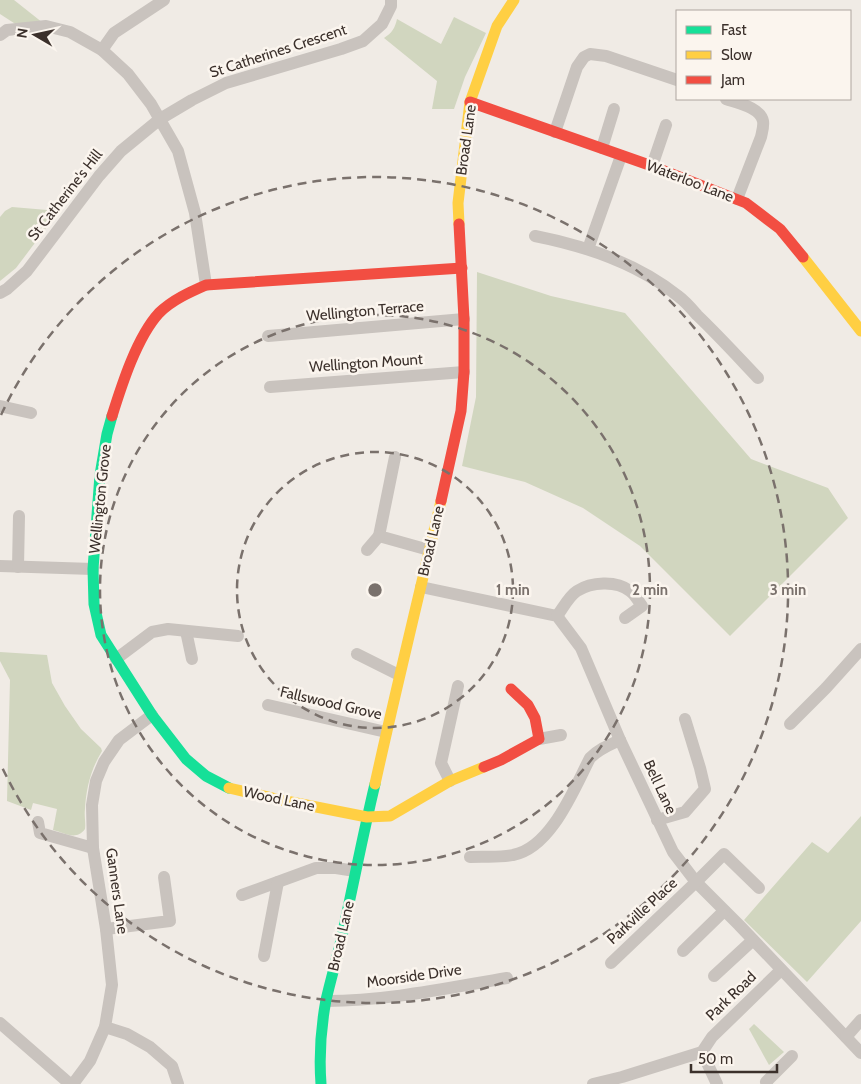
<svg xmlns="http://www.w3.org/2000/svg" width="861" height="1084" viewBox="0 0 861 1084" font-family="Cabin,sans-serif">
<rect width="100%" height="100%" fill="#f0ebe5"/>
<g fill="#d1d6bf">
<path d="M0,0h14l29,23 -26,2 -17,-11z"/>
<path d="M454,17l32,16 -21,44 -11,32h-22l5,-28 -53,-43c8,-5 11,-10 13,-19l44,25z"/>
<path d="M12,207l47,4 -43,57 -16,13v-64l5,-6z"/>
<path d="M477,272l74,24 74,17 126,146 77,29 20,30 -118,118 -90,-90 -57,-38 -58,-26 -63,-16 14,-69z"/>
<path d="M0,652l47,3 5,28 13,23 16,23 20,19 1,3c-11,18 -16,37 -17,58 -1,7 1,14 0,20 -9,12 -20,4 -32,1l4,-21 -24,-6 -2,7 -24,-9 3,-121 -10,-19z"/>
<path d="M861,816v105l-54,61 -63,-62 68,-78 16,11z"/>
<path d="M754,1024l30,28 -15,13 -20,-36z"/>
</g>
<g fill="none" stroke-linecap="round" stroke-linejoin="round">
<g stroke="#c9c3be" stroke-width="12">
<path d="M0,35l7,-5 39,-4 24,6 32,18 26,24 23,30 27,47 17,62 11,72"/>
<path d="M102,50l12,-17 50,-33"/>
<path d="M726,99c11,4 34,8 37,22 1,5 -1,11 -2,16l-24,62"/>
<path d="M555,132l22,-65 7,-10 6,-3 16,2 71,24"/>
<path d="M602,148l12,-39"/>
<path d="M652,166l14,-41"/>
<path d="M535,236c51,10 102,27 143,60 7,5 13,12 19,19 21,20 41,42 61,63"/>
<path d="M588,249l33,-93"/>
<path d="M0,293l7,-4 20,-18 72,-95 22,-25 39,-32 32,-19 34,-17 115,-34 22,-8 19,-17 9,-18v-6"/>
<path d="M268,336l196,-17"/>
<path d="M270,387l194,-15"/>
<path d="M0,406l31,7"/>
<path d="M395,457l-16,79 50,14"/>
<path d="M367,550l12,-14"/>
<path d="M0,566l93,3"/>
<path d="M18,567l1,-51"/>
<path d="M421,587l136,29 24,32 39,92 53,112 23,30 43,43 122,128"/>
<path d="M557,616c6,-8 12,-20 20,-25 14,-9 39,-11 53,0 5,3 8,10 12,15l-17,12"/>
<path d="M186,631l6,28"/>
<path d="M357,654l42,21"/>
<path d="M116,659l36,-27 16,-3 70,7"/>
<path d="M268,705l118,27"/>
<path d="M790,724l36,-36 35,-39"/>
<path d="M539,739l22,-4"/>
<path d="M450,781l-9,-18 17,-77"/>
<path d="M657,820l28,-8 20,-23 -5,-21 -15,-49"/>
<path d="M38,822l2,11 53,15"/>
<path d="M470,857c14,-1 29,1 43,-2 38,-7 61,-66 77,-97 9,-9 19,-13 30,-18"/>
<path d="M242,895l74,-27h20l19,3"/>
<path d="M106,929l64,-8 -6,-44"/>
<path d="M683,951l41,-40"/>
<path d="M264,956l14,-74"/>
<path d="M611,963l85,-81 28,-28 35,34"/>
<path d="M714,976l39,-36"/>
<path d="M326,1001c61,0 121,-13 181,-23"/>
<path d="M0,1023l70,61"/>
<path d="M105,1027l22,7 23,13 22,19 6,18"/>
<path d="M846,1037l15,-17"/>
<path d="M702,1052l15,32"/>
<path d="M73,1084l17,-23 15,-34 7,-42 -6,-56 -13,-81 -1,-43 4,-24 8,-19 15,-22 33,-25"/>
<path d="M593,1084l29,-7 80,-25 10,-15 69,-67"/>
<path d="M767,1084l-1,-2 26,-26"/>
</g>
<g stroke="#16e098" stroke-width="11">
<path d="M112,416l-5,18 -7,41 -7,94 1,35 7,31 51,80 34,44 20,17 23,12"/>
<path d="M321,1084c-2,-27 0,-57 5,-84 6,-26 14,-52 19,-78 10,-46 19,-92 30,-138"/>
</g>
<g stroke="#ffcf43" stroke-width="11">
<path d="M459,224l-1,-21 12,-101 27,-76 17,-26"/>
<path d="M803,257l58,74"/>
<path d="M375,784c21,-95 44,-189 66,-283"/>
<path d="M229,788l52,12 86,17 23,-1 60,-35 34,-14"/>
</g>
<g stroke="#f24e42" stroke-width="11">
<path d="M470,102l182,64 94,37 34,26 23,28"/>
<path d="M112,416c10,-32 25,-79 47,-103 13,-13 31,-21 47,-28l256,-17"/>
<path d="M441,501l20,-90 3,-39v-53l-5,-95"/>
<path d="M484,767l17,-7 38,-21 -4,-21 -7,-13 -17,-16"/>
</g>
</g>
<g fill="none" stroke="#7a716c" stroke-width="2.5" stroke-dasharray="9 6">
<circle cx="375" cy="590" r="138"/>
<circle cx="375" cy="590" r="275"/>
<path d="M1 415A413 413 0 1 1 1 765"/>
</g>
<g text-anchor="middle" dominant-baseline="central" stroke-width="5" stroke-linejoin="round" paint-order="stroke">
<g font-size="15" fill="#3b302b" stroke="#fbf5ee">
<text transform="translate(278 51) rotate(-18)">St Catherines Crescent</text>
<text transform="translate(466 140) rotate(-82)">Broad Lane</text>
<text transform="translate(690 181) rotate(21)">Waterloo Lane</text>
<text transform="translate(65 195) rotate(-52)">St Catherine's Hill</text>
<text transform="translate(365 311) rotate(-5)">Wellington Terrace</text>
<text transform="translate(366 363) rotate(-4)">Wellington Mount</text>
<text transform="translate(100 499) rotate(-84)">Wellington Grove</text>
<text transform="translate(431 541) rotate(-77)">Broad Lane</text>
<text transform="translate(331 703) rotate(13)">Fallswood Grove</text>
<text transform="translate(660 787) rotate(65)">Bell Lane</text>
<text transform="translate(279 799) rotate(12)">Wood Lane</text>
<text transform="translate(117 891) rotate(82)">Ganners Lane</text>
<text transform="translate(642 911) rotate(-43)">Parkville Place</text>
<text transform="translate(341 936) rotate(-77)">Broad Lane</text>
<text transform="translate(414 976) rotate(-8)">Moorside Drive</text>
<text transform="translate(731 996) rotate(-44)">Park Road</text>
</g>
</g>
<circle cx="375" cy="590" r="8" fill="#7a716c" stroke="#fbf5ee" stroke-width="2.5"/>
<g font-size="15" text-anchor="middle" font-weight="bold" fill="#7a716c" stroke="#fbf5ee" stroke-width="5" stroke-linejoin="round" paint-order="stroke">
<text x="513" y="595">1 min</text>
<text x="650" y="595">2 min</text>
<text x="788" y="595">3 min</text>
</g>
<rect x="676" y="10" width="175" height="90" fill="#fbf5ee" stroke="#aea6a0"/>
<rect x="686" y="26" width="25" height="8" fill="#16e098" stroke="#aea6a0"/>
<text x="721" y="35" font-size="15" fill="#3b302b">Fast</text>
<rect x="686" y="51" width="25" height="8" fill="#ffcf43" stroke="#aea6a0"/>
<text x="721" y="60" font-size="15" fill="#3b302b">Slow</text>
<rect x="686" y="76" width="25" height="8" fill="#f24e42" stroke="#aea6a0"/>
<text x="721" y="85" font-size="15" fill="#3b302b">Jam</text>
<g transform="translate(35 35) rotate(279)" stroke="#fbf5ee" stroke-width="4" paint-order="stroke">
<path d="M0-4L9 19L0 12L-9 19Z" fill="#3b302b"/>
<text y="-8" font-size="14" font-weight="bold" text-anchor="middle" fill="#3b302b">N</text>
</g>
<path d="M691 1064v8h86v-8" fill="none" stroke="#3b302b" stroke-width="2.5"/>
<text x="698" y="1064" font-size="15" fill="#3b302b" stroke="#fbf5ee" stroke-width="4" paint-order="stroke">50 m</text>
</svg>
